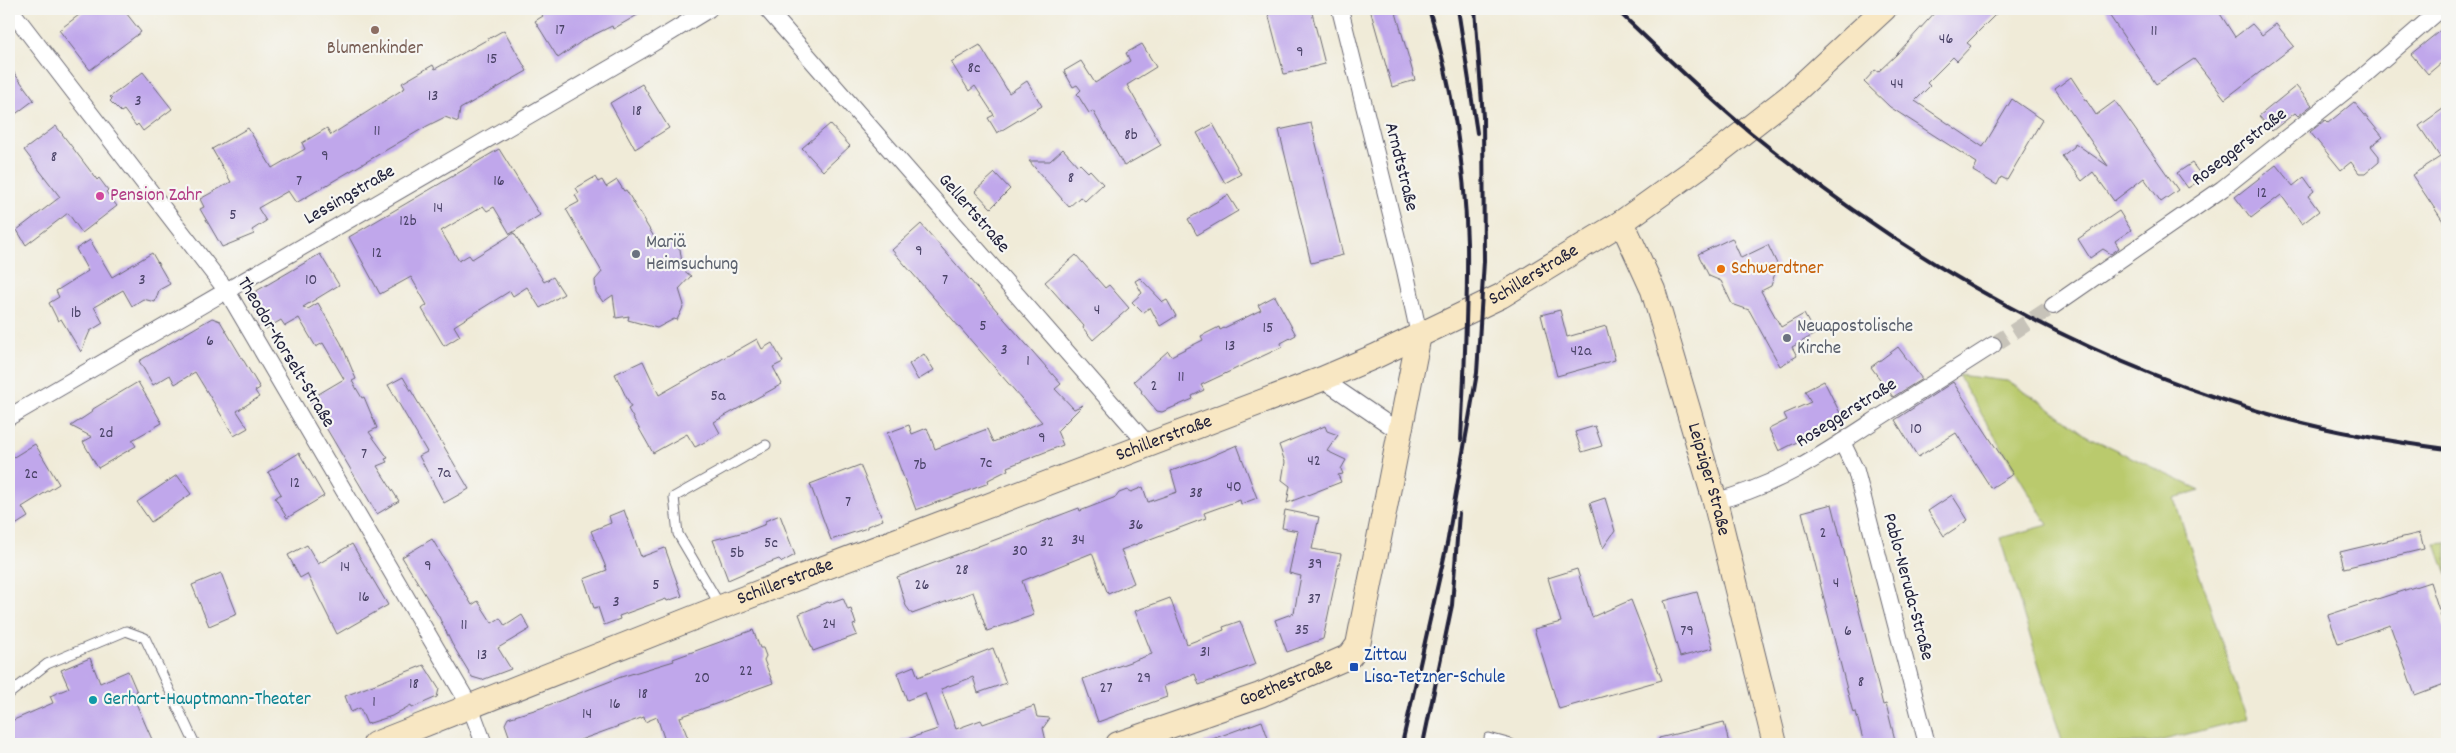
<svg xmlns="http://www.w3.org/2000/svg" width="2456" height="753" viewBox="0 0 2456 753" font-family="Dekko,sans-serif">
<rect width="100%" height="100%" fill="#f6f6f2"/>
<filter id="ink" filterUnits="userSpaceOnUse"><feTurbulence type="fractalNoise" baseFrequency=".02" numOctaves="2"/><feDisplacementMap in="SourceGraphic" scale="10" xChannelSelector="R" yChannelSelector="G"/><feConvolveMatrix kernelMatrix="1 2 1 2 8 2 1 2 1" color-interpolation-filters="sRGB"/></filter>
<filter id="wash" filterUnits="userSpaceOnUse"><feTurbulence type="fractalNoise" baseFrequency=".0096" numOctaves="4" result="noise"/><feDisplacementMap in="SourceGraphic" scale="20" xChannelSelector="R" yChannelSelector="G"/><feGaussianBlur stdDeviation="1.12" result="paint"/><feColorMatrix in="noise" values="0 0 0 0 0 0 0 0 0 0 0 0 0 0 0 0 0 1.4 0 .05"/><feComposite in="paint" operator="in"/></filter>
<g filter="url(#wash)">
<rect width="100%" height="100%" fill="#f0ebd8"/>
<g fill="#baca6d" stroke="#6e7654">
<path d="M1958,375l49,6 34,21 46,34 113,54 -26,8 73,221 -95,24 -89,1 -63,-206 48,-13z"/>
<path d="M2447,543v32l-11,-31z"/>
</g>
<g id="blocks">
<g fill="#c0a7eb">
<path d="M87,9h36l18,23 -51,38 -31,-40z"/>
<path d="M538,9h110l-35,20 -1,-3 -27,13 -27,19 -23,-37 8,-5z"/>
<path d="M1267,9h44l14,55 -41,10z"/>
<path d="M1370,9h25l20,71 -23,7z"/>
<path d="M1938,9h63l-34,34 4,3 -14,15 -4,-4 -26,26 3,3 -15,15 68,46 29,-48 30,21 -35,60 -6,-3 -4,8 -24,-14 4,-8 -87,-56 -26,-25 11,-12 3,2 19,-18z"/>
<path d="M2105,9h112l18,28 17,-13 10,11 14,-11 18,22 -69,53 -31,-40 -38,25z"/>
<path d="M2447,25v33l-19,16 -17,-20z"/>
<path d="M504,30l23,41 -67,38 -2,13 -13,-5 -18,9 -131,77 -8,-12 -30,17 8,13 -14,9 2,4 -32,13 -22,-38 4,-2 -4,-8 31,-17 -19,-33 36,-21 24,40 33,-19 -3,-6 25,-15 4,7 74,-47 -3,-5 31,-18 2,4z"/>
<path d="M1142,44l14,23 -29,18 34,60 -37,21 -31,-55 -4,2 -12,-19 4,-4 -4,-5 -4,2 -9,-16 17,-10 14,22 35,-22 -4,-8z"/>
<path d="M980,45l29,48 18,-12 15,25 -45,27 -9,-15 6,-3 -19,-29 -6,5 -18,-29z"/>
<path d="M9,66l25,34 -25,19z"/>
<path d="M143,72l29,37 -29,22 -5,-7 -2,2 -12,-16 -3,2 -11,-11 2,-2 -2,-2z"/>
<path d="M2071,77l25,38 19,-14 63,89 -17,12 -17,-24 -30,23 -21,-29 -11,9 -20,-25 12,-9 1,-4 33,23 -53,-77z"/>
<path d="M642,84l27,44 -34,21 -25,-46z"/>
<path d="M2296,86l16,19 -14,11 -3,-3 -23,18 -13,-15z"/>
<path d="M2354,102l29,35 -12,9 8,10v6l-13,11h-7l-8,-11 -10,8 -31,-38 15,-12 3,3z"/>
<path d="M2447,106v121l-35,-52 28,-18 -21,-31z"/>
<path d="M1311,123l32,132 -32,8 -32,-133z"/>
<path d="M830,124l20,22 -27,25 -21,-23z"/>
<path d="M1213,124l28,50 -16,9 -28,-50z"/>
<path d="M56,126l39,51 2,3 2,-2 9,12 -2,2 11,14 -35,27 -14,-20 -42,32 -9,-15 43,-33 -36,-47z"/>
<path d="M499,149l41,66 -30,19 -16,-27 -7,4 -4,-5 -42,25 18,30 10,-6 3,4 42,-26 30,49 9,-5 11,17 -24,14 -13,-21 -14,9 -3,-5 -56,35 6,10 -16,10 -22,-37 5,-4 -16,-28 -31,17 -31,-57z"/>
<path d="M1063,149l15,17 2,-2 8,8 2,-2 13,14 -18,17 -5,-4 -11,10 -40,-46h21z"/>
<path d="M2192,163l11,15 -15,10 -11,-15z"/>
<path d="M2276,165l17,21 11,-9 10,14 -6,5 11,15 -17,13 -21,-29 -30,23 -16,-21z"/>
<path d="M995,173l15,16 -19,19 -16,-17z"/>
<path d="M595,177l3,5 4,-2 4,7 11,-7 7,11 2,-1 31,52 13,-1 10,8 3,21 8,6 -12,13 5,16 -7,15 -3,-1 -17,9 -29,-8 1,-4 -13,2 -3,-23 -10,7 -7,-10 -1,-12 7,-8 -36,-63 13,-7 -4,-7 4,-2 -3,-5z"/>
<path d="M1228,195l10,16 -41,24 -9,-16z"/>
<path d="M2119,211l12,19 -16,11 4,7 -8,6 -8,-5 -13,9 -12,-19z"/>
<path d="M921,224l140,160 -6,5 19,20 9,-4 -26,26 6,14 -56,22 1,3 -20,10 1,3 -73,27 -29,-77 22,-8 3,9 15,-6 8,21 52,-20 6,13 49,-20 -150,-172z"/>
<path d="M1732,238l9,20 27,-13 12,25 -5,3 -4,13 -10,5 20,36 23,-13 11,20 -23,13 5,9 -17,10 -31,-56 -17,-6 -11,-23 -12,-5 -11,-22z"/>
<path d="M90,240l22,37 40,-24 18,31 -11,6 -4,12 -12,-3 -11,7 -9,-16 -29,17 9,16 -13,8 -9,21 -20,-33 -3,2 -9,-18 10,-6 -3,-6 32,-20 -12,-22z"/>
<path d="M320,254l19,31 -36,22 5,2 10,-6 23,40 15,36 -4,2 10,17 2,-1 13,31 -8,4 19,26 -3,1 2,3 -10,4 22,35 -22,13 -52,-88 -2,1 -13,-28 34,-20 -21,-36 -7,4 -17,-29 -14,8 -4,-6 -15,9 -15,-27 2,-9z"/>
<path d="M1076,255l29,33 4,-3 20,23 -36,32 -10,-12 1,-2 -39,-44z"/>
<path d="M1140,278l23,24 4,-2 9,16 -16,10 -10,-19 -7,6 -11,-11 10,-9 -7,-12z"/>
<path d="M1275,296l21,39 -15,8 1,4 -81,38 3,5 -12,6 1,3 -31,13 -5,-1 -16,-19 1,-1 -8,-10 34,-30 3,5 32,-16 -2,-4 18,-9 1,3 41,-20 -3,-5z"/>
<path d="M1560,310l7,27 39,-11 9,34 -58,16 -16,-61z"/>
<path d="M212,318l8,3 40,67 -5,3 4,6 -22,14 11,17 -14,8 -39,-64 -20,12 -5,-9 -17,10 -14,-24z"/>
<path d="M757,339l5,10 10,-6 11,19 -10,5 9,17 -68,38 6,11 -17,10 -8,4 -8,-13 -34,19 -25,-44 3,-2 -16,-33 28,-13 16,34z"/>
<path d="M1898,347l24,32 -29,18 -22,-30z"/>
<path d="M924,354l10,16 -16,10 -9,-16z"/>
<path d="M403,377l66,112 -25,14 -25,-47 8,-4 -39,-67z"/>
<path d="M1824,381l19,38 -64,32 -10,-22 18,-9 -3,-6 27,-12 -6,-11z"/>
<path d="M138,382l24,41 -30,17 4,6 -38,22 -15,-26 9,-5 -21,-11 21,-14 1,-3z"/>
<path d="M1953,382l60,92 -22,14 -35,-55 -38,24 -23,-37z"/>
<path d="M1325,426l2,5 11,4 -11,16 19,9 -5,9 2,5 -5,1 3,7 -54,21 3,-17 -8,-6 3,-18 -6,-17z"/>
<path d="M1595,426l7,20 -20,6 -7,-20z"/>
<path d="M35,444l24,40 -37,23 6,10 -19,12v-69z"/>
<path d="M1237,445l20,53 -16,6 -1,-4 -36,13 2,5 -85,32 13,33 -26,11 -16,-41 -70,28 12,34 -47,16 -14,-39 -61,22 -6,-8 -9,-29 182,-69 1,3 36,-14 3,-4 8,-3 4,2 12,-5 5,15 29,-10 -6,-21 34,-12z"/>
<path d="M299,453l25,43 -37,22 -12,-20 6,-4 -13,-22z"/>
<path d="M860,465l23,55 -16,6v2l-36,12 -21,-56z"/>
<path d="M177,475l14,19 -40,28 -14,-20z"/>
<path d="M1952,495l16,25 -24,16 -16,-25z"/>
<path d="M1605,498l10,33 -12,17 -13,-45z"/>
<path d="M1832,504l51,201 3,-1 10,40h-32l-8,-32 -3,1 -51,-201z"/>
<path d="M624,510l17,47 24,-9 17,48 -15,5 -1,-2 -47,17 1,3 -16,6 -6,-18 -4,1 -10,-29 23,-9 -16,-39 20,-8 -2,-7z"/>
<path d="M1285,510l34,7 -7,32 29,5 -18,85 -36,13 -12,-32 19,-7 7,-37 -12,-3 9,-42 -16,-3z"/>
<path d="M780,515l15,40 -13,7 -3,-3 -19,7 -32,14 -15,-40 35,-9 18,-7 -1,-3z"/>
<path d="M2420,533l4,16 -80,19 -4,-16z"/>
<path d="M432,539l40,66 6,-4 14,22 8,-5 5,8 17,-11 8,14 -32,19 13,21 -29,11 -10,-3 -20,-33 -13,-27 -37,-60z"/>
<path d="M352,544l36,61 -51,29 -30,-60 -7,4 -12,-23 19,-10 11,19z"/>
<path d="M1577,569l15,48 39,-17 31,80 -103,29 -25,-80 27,-7 -13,-44z"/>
<path d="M221,573l16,41 -28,12 -17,-41z"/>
<path d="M2430,582l17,53v48l-32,12 -25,-70 -52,18 -10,-28z"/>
<path d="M1697,592l16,56 -33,9 -16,-56z"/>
<path d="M843,598l5,12 3,-1 5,15 -3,1 4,10 -44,16 -14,-37 29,-12 1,1z"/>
<path d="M1170,598l17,46 37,-14 -1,-3 17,-6 16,43 -57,21 -4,-11 -31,12 3,11 -69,25 -15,-43 69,-25 -17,-43z"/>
<path d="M753,630l7,18h3l3,8 -2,4 9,23 -93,34 10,27h-24l-9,-27 -12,5 -1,-5 -75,27h-57l-7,-20 3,-6 33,-10 80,-31 53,-16 -1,-2z"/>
<path d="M993,648l13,35 -28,10 -5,-16 -32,12 15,40 25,-9 2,4 51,-18 3,11 13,1 -7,10 3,13 -10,3h-135v-3l37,-12 -13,-36 -18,7 -10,-27 17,-7 4,11z"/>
<path d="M90,658l10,25 28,-12 9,21 -5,2 22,50h-145v-22l44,-19 -3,-7 19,-8 -8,-18z"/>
<path d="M424,665l15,24 -2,8 -25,11 -1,-3 -19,11 -25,8 -7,-16 -9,4 -6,-16z"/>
<path d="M1262,721l8,23h-66v-2z"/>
<path d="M1724,722l5,22h-70v-6z"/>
</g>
</g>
</g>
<g filter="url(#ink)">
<use href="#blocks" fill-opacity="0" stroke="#6a6872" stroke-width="1"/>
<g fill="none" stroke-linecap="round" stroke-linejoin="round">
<path stroke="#c7c3b9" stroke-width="16" stroke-dasharray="16 8" stroke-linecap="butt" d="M1993,345l60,-39"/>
<g stroke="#6a6872" stroke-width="11">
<g id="service">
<path d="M721,607l-43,-73 -4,-37 92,-52"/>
<path d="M9,694l38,-30 79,-33 19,7 50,106"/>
<path d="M1489,738l22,6"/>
</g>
</g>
<g stroke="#6a6872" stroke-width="18">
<g id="minor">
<path d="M10,9l217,282 243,415 14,38"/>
<path d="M767,9l382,437"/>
<path d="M1340,9l65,261 14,65"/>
<path d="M2053,306l169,-117 136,-108 83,-72"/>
<path d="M1322,379l79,54"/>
<path d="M9,417l636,-369 64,-39"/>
<path d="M1842,442l14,29 71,273"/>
<path d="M1715,501c59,-13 112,-49 162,-82 39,-25 77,-49 116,-74"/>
</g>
</g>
<g stroke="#6a6872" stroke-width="26">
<g id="secondary">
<path id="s1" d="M1622,222l31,68 62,211 60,243"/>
<path id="s2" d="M375,744l346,-137 601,-228 54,-23 125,-60 121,-74 81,-58 86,-67 95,-88"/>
<path id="s3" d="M1118,744l142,-49 90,-39 8,-11 61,-310"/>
</g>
</g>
<use href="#service" stroke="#fff" stroke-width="9"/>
<use href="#minor" stroke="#fff" stroke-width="16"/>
<use href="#secondary" stroke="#f8e7c3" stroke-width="24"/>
<g stroke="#22223b" stroke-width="4">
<path d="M1429,9c23,76 36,155 38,234 1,66 -3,132 -6,197"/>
<path d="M1458,9l19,124"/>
<path d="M1616,9c44,42 88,85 135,124 158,128 338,232 535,286 53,14 107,23 161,30"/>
<path d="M1402,744l45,-200 30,-171 7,-112 -1,-144 -8,-108"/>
<path d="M1423,744l29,-139 7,-92"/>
</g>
</g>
</g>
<circle fill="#8d6e63" stroke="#f6f6f2" stroke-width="2" cx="375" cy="30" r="5"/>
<circle fill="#d1479c" stroke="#f6f6f2" stroke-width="2" cx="100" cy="196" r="5"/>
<g fill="#6b7280" stroke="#f6f6f2" stroke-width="2">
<circle cx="636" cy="254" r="5"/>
<circle cx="1787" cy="338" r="5"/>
</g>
<circle fill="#e8710a" stroke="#f6f6f2" stroke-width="2" cx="1721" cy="269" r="5"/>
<rect fill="#1a4fb4" stroke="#f6f6f2" stroke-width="2" x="1349" y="662" width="10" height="10" rx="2.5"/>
<circle fill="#0f9aa8" stroke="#f6f6f2" stroke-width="2" cx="93" cy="700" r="5"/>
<g text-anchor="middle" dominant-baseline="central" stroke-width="4.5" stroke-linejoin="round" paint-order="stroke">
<g font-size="16" fill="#4a4367">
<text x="560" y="30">17</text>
<text x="2154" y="31">11</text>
<text x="1946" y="39">46</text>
<text x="1300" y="52">9</text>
<text x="492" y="59">15</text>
<text x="974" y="68">8c</text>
<text x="1897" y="84">44</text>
<text x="433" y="96">13</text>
<text x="138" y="101">3</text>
<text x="637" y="111">18</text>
<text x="377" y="131">11</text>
<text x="1131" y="135">8b</text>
<text x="325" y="156">9</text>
<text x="54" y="157">8</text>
<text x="1071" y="178">8</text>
<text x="299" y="181">7</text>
<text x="499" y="181">16</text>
<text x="2262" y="193">12</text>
<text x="438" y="208">14</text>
<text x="233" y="215">5</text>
<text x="408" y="221">12b</text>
<text x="919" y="251">9</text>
<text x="377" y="253">12</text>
<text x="142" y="280">3</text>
<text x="311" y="280">10</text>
<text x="945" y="280">7</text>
<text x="1097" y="310">4</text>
<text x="76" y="313">1b</text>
<text x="983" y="326">5</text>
<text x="1268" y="328">15</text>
<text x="210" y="341">6</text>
<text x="1230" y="346">13</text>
<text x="1004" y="350">3</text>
<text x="1581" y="351">42a</text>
<text x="1028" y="361">1</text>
<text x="1181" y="377">11</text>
<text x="1154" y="386">2</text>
<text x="718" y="396">5a</text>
<text x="1916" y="429">10</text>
<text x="106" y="433">2d</text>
<text x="1042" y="438">9</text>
<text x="364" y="454">7</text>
<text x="1314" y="461">42</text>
<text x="986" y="463">7c</text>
<text x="920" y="465">7b</text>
<text x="444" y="473">7a</text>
<text x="31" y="474">2c</text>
<text x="295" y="483">12</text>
<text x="1234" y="487">40</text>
<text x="1196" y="493">38</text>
<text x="848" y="502">7</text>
<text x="1136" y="525">36</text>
<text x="1823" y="533">2</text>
<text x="1078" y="540">34</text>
<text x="1047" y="542">32</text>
<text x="771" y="543">5c</text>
<text x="1020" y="551">30</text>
<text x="737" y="553">5b</text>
<text x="1315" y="564">39</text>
<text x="428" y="566">9</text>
<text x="345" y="567">14</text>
<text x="962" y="570">28</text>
<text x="1836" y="583">4</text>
<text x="656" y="585">5</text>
<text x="922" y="585">26</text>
<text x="364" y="597">16</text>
<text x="1314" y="599">37</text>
<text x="616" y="602">3</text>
<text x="829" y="624">24</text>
<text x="464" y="625">11</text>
<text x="1302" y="630">35</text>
<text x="1687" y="631">79</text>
<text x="1848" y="631">6</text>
<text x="1205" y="652">31</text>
<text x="482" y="655">13</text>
<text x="746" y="671">22</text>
<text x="702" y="678">20</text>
<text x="1144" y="678">29</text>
<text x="1861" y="682">8</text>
<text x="414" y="684">18</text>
<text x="1106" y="688">27</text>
<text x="643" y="694">18</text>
<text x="374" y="702">1</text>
<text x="615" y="704">16</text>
<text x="587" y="714">14</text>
</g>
<g font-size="19" fill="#785e54" stroke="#f6f6f2">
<text x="375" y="49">Blumenkinder</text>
</g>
<g font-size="19" fill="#22223b" stroke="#f6f6f2">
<text transform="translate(2240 148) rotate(-38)">Roseggerstraße</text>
<text transform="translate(1400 167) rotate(76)">Arndtstraße</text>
<text transform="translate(350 196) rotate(-30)">Lessingstraße</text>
<text transform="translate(973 214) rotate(49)">Gellertstraße</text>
<text stroke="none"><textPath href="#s2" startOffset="1251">Schillerstraße</textPath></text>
<text transform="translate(285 353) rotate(59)">Theodor-Korselt-Straße</text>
<text transform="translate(1847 414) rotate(-32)">Roseggerstraße</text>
<text stroke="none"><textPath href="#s2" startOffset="846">Schillerstraße</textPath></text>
<text stroke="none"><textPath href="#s1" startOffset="272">Leipziger Straße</textPath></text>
<text stroke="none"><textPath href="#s2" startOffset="441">Schillerstraße</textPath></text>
<text transform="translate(1907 587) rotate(75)">Pablo-Neruda-Straße</text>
<text stroke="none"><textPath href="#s3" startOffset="179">Goethestraße</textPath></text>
</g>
<g font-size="19" fill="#b23c85" stroke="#f6f6f2" text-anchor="start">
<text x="110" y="196">Pension Zahr</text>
</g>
<g font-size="19" fill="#5b616d" stroke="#f6f6f2" text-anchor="start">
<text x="646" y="243">Mariä<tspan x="646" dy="22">Heimsuchung</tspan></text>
<text x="1797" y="327">Neuapostolische<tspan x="1797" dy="22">Kirche</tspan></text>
</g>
<g font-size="19" fill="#c56008" stroke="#f6f6f2" text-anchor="start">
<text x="1731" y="269">Schwerdtner</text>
</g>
<g font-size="19" fill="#164399" stroke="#f6f6f2" text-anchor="start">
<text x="1364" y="656">Zittau<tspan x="1364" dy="22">Lisa-Tetzner-Schule</tspan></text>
</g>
<g font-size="19" fill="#0d838f" stroke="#f6f6f2" text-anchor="start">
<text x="103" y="700">Gerhart-Hauptmann-Theater</text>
</g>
</g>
<rect width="2456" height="753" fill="none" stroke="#f6f6f2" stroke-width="30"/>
</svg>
